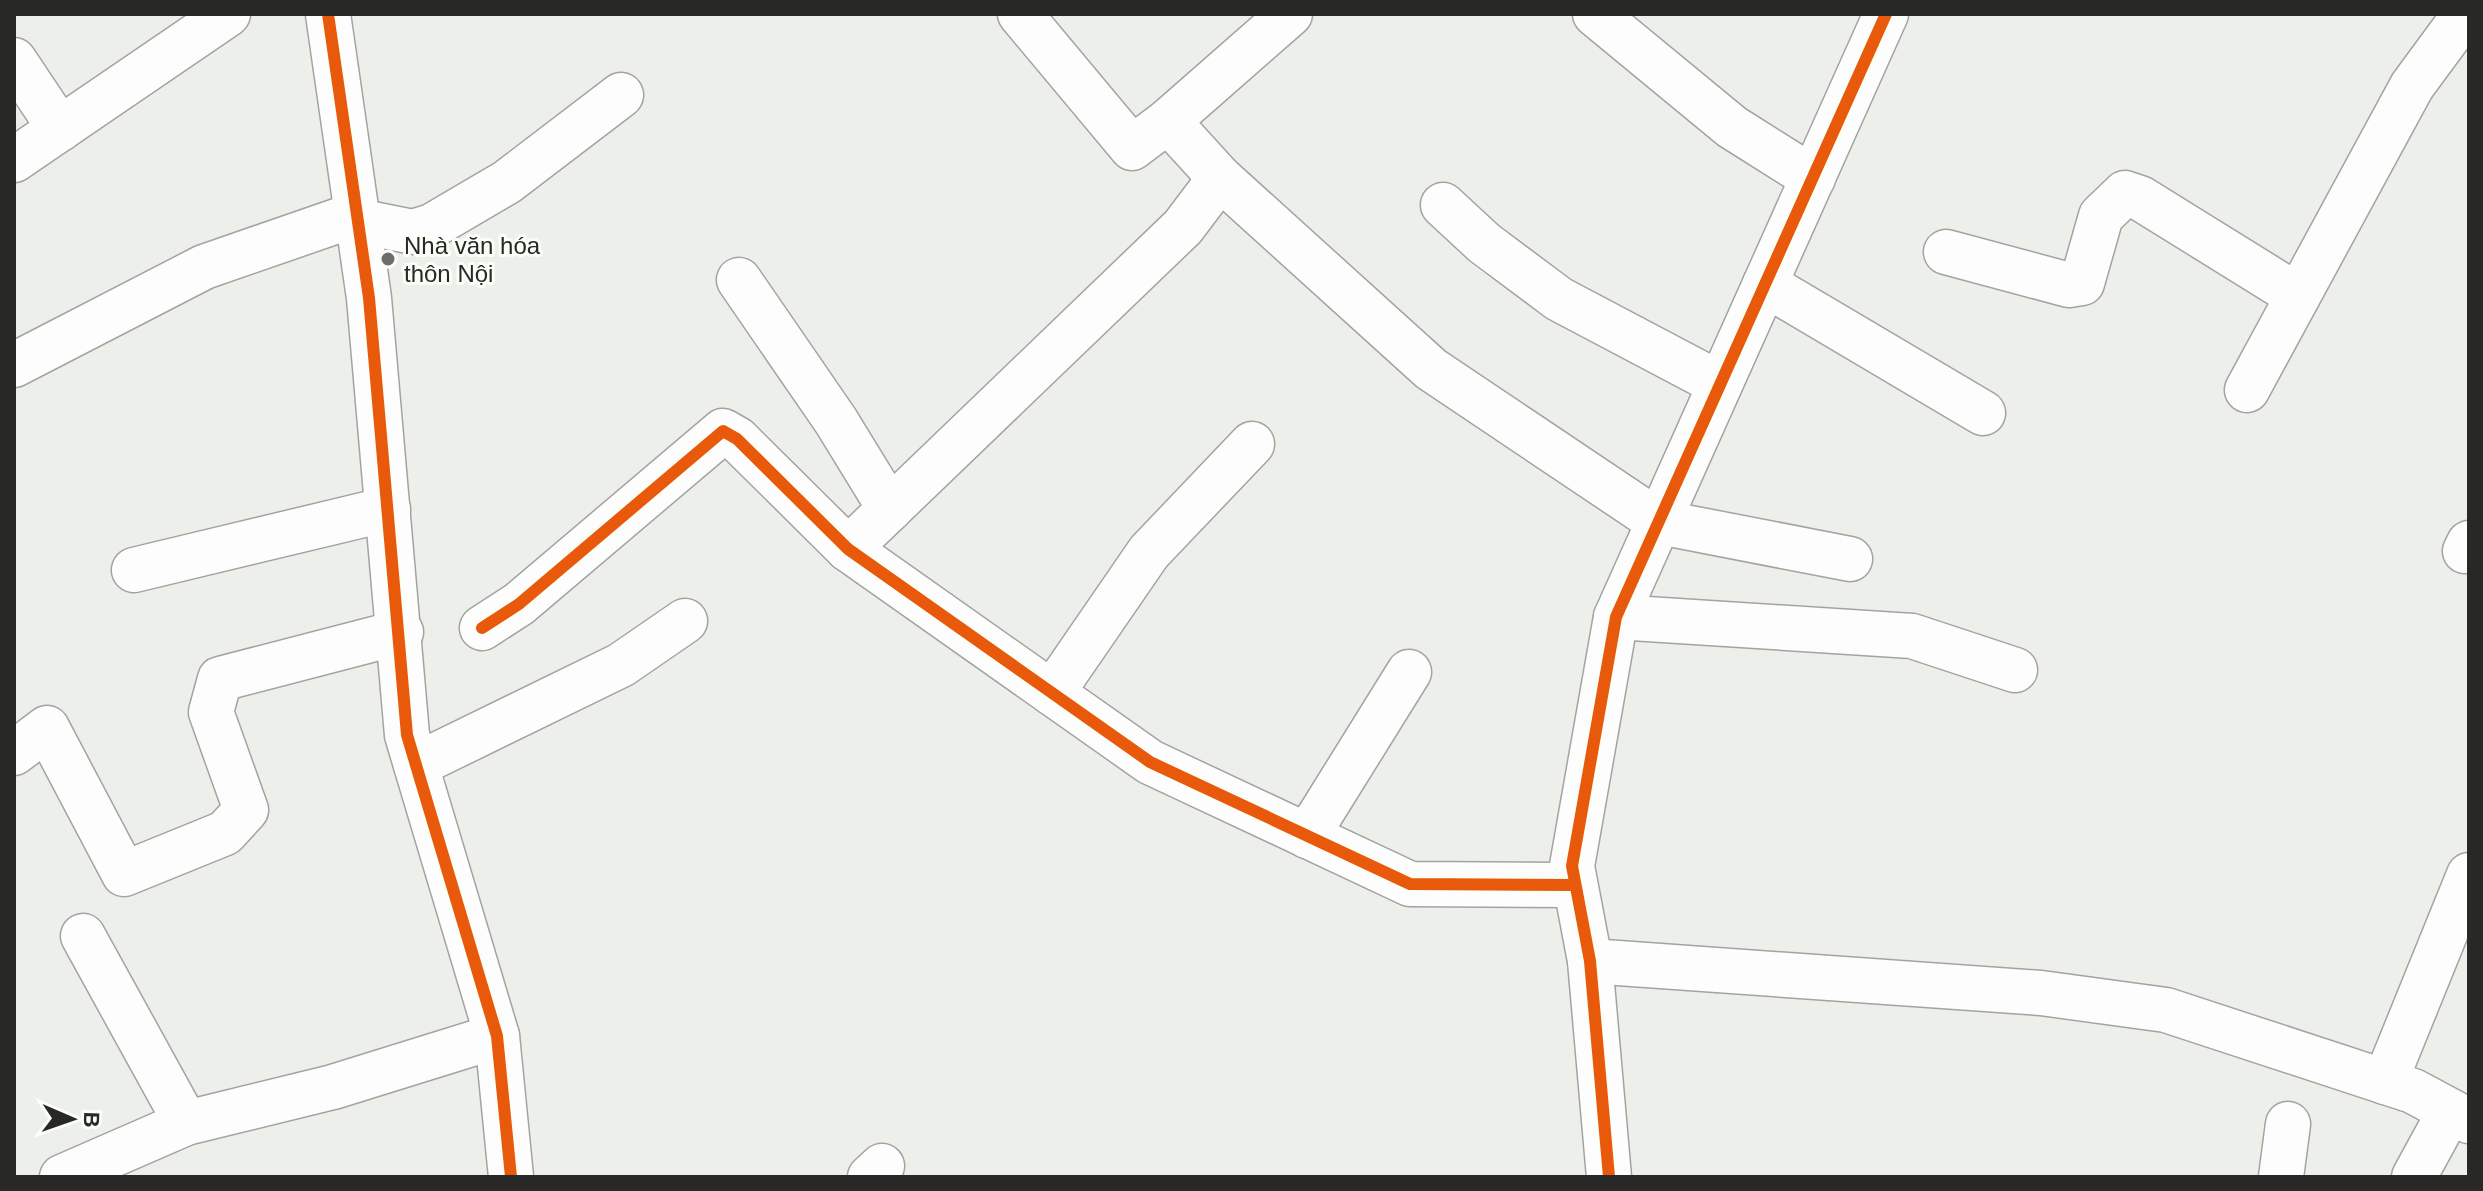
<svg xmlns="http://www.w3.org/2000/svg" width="2483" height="1191" viewBox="0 0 2483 1191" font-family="Helvetica,sans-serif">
<rect width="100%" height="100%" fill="#edefeb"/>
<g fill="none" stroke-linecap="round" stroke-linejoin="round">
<g stroke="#a3a4a1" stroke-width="47">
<g id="minor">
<path d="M328,14l41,284 38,437 90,301 14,141"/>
<path d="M1020,14l112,134 36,-27 122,-107"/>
<path d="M1595,14l137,113 81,51"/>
<path d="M14,60l46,69"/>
<path d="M1168,121l52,57 211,191 228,153 191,37"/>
<path d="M14,160l214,-146"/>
<path d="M1443,205l41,38 75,56 161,85"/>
<path d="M358,221l55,11 19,-6 75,-44 114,-87"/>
<path d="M1946,252l123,33 13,-2 19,-67 24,-23 15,5 158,98"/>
<path d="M739,280l97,141 54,88"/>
<path d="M1765,284l218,129"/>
<path d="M14,365l190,-98 153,-53"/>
<path d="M2247,390l165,-304 53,-72"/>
<path d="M848,549l335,-322 37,-49"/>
<path d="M2465,551l4,-8"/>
<path d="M134,570l254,-61"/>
<path d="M1616,617l296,19 103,34"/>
<path d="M482,628l37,-24 204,-173 14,8 111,110 302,213 260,122 164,1"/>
<path d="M1052,693l97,-141 103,-108"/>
<path d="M14,753l33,-25 77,146 101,-41 21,-23 -35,-98 9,-33 181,-47"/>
<path d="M416,765l205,-100 64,-44"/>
<path d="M1307,836l102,-164"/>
<path d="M83,936l103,187"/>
<path d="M1590,961l451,32 125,17 247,81 56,30"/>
<path d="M2385,1082l84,-207"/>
<path d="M62,1177l124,-54 147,-36 164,-51"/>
<path d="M870,1177l12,-11"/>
<path d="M1609,1177l-19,-216 -18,-95 44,-249 270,-603"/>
<path d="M2281,1177l7,-53"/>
<path d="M2414,1177l36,-66"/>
</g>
</g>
<use href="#minor" stroke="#fcfdfc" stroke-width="44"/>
<g stroke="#fafef7" stroke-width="17">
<g id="cycleway">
<path d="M328,14l41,284 38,437 90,301 14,141"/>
<path d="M482,628l37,-24 204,-173 14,8 111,110 302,213 260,122 164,1"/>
<path d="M1609,1177l-19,-216 -18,-95 44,-249 270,-603"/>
</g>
</g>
<use href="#cycleway" stroke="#e8590c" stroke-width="12"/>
</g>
<circle fill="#6d6e6c" stroke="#fafef7" stroke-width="3" cx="388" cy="259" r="8"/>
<g text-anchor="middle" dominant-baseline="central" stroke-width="6" stroke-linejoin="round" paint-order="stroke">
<g font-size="24" fill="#282927" stroke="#fafef7" text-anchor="start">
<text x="404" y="245">Nhà văn hóa<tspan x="404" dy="28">thôn Nội</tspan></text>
</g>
</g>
<rect width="2483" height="1191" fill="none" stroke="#282927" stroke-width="32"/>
<g transform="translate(72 1119) rotate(92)" stroke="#fafef7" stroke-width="6" paint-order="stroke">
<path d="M0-6L14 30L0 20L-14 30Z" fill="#282927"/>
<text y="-12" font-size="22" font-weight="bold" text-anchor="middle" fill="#282927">B</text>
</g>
</svg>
